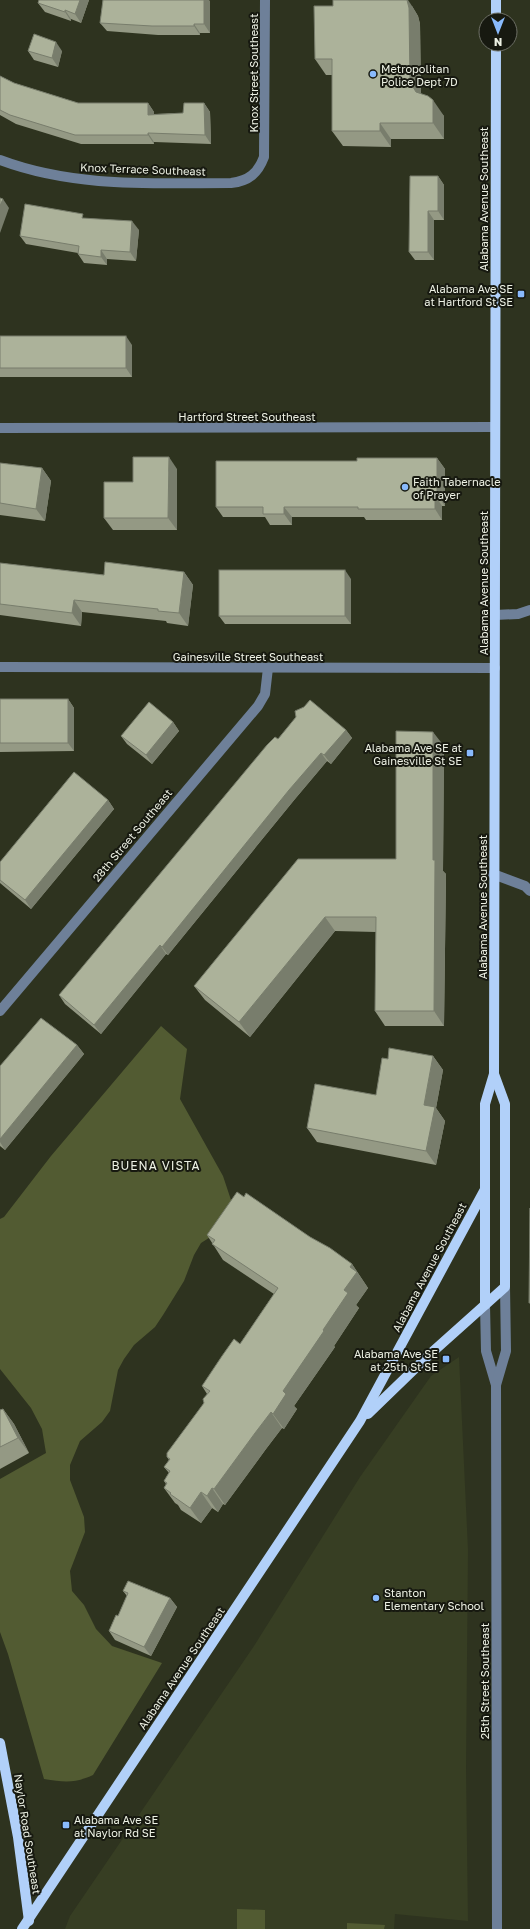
<svg xmlns="http://www.w3.org/2000/svg" width="530" height="1929" viewBox="0 0 530 1929" font-family="'Golos Text',sans-serif">
<rect width="100%" height="100%" fill="#2e331f"/>
<path fill="#373e23" d="M459,1357l9,193 -2,218 2,153 -73,-7 -1,15h-329l5,-13 184,-270 106,-169 71,-101z"/>
<g fill="#525b32">
<path d="M161,1026l26,23 -7,50 43,77 9,27 -20,33 -11,7 -7,12 -10,26 -21,34 -8,12 -21,18 -10,14 -6,11 -8,41 -8,11 -22,19 -10,24v15l14,37 1,15 -15,39 2,20 12,14 12,24 16,17 50,17 -69,112c-20,9 -29,7 -49,4l-36,-125 -8,-22v-153l46,-26 -4,-24 -11,-21 -31,-39v-150l4,-2 47,-61z"/>
<path d="M237,1909l28,1v19h-28z"/>
<path d="M347,1923l38,2 -1,4h-37z"/>
</g>
<g fill="none" stroke-linecap="round" stroke-linejoin="round">
<g stroke="#6e8099" stroke-width="10">
<path d="M0,160c74,28 153,23 231,23 18,-2 27,-10 33,-26l1,-157"/>
<path d="M0,428l495,-1"/>
<path d="M495,615l23,-1 12,-4"/>
<path d="M0,667l495,1"/>
<path d="M493,874l32,12 5,5"/>
<path d="M0,1011l258,-305 7,-12 3,-26"/>
<path d="M485,1305l1,46 10,34"/>
<path d="M497,1929l-1,-544 10,-34 -1,-64"/>
</g>
<g stroke="#b1d0f9" stroke-width="10">
<path d="M496,20v-20"/>
<path d="M485,1305v-201l9,-30 2,-1030"/>
<path d="M368,1414l61,-59 76,-68v-183l-11,-30"/>
<path d="M0,1743l18,94 11,84"/>
<path d="M22,1929l338,-508 124,-230"/>
</g>
</g>
<g fill="#949984">
<path d="M89,0l-8,23 -10,-4v2l-26,-9 -7,-9z"/>
<path d="M103,0h106l1,2v31h-10v2h-42l-51,-4 -7,-8z"/>
<path d="M333,6h79l6,10 2,8 1,70 23,22v23h-53v8l-48,-1 -11,-15v-56h-6l-11,-16z"/>
<path d="M28,51h34l-4,16 -24,-7z"/>
<path d="M0,76l14,7 64,20h70l6,9v2l29,-1 21,-10 6,9 1,32 -57,-2v2h-73l-65,-20 -16,-9z"/>
<path d="M438,176l6,9v35h-10v40h-19l-6,-8z"/>
<path d="M85,218l54,12 -3,31 -29,-2v6l-23,-2 -6,-9v-1l-52,-9 -6,-8z"/>
<path d="M0,336l132,9v32h-132z"/>
<path d="M437,458l8,11v37h-3v14h-76l-2,-3h-72v8h-22l-5,-8h-42l-7,-10 141,-46z"/>
<path d="M0,463l42,5 9,13 -6,40 -45,-6z"/>
<path d="M177,469v61h-64l-9,-12 29,-36z"/>
<path d="M0,563l104,12 80,-3 9,13 -5,41 -21,-3 -1,-2 -84,-9 -1,14 -81,-11z"/>
<path d="M351,579v45h-126l-6,-8z"/>
<path d="M0,699h68l6,9v43l-74,1z"/>
<path d="M173,722l6,9 -27,33 -25,-20 -6,-8z"/>
<path d="M346,730l6,8 -21,26 -4,-3 -32,38 -127,156 -2,-1 -65,80 -36,-30 -6,-9 219,-256z"/>
<path d="M444,746l-1,125 3,3 -2,152h-59l-10,-15 1,-79 -41,-1 -85,106 -45,-37 -11,-14 202,-127z"/>
<path d="M108,800l6,9 -83,100 -31,-26v-21z"/>
<path d="M77,1045l7,9 -79,96 -5,-4v-80z"/>
<path d="M433,1056l10,14 -7,38 9,13 -9,44 -119,-23 -10,-14 69,-33 12,-36z"/>
<path d="M244,1197l66,40 42,27 16,24 -12,17 3,3 -25,38 1,1 -41,59 3,3 -13,20 -2,-1 -16,21 -41,56 -2,-1 -5,8 -6,-4 -11,15 -20,-13 -3,-5 -3,-2 -11,-15 2,-4 -2,-3 5,-8 -5,-6 5,-7 -2,-3 37,-54 3,-9 -5,-8 38,-42 34,-50 -51,-34 -16,-25z"/>
<path d="M3,1409l11,15 15,29 -29,16v-59z"/>
<path d="M123,1591l47,7 7,9 -26,49 -36,-16 -6,-9 9,-15 9,-20z"/>
</g>
<g fill="#787d6c">
<path d="M80,0h9l-8,23 -6,-9z"/>
<path d="M204,0h5l1,2v31l-6,-9z"/>
<path d="M407,0h1l4,6 6,10 2,8 1,73 -5,-5 -6,-10z"/>
<path d="M65,10l6,9v2l-6,-9z"/>
<path d="M194,24l6,9v2l-6,-9z"/>
<path d="M56,42l6,9 -4,16 -6,-9z"/>
<path d="M433,100l11,16v23l-11,-16z"/>
<path d="M148,103l6,9v11l-6,-8z"/>
<path d="M204,103l6,9 1,32 -6,-9z"/>
<path d="M380,123l11,16v8l-11,-16z"/>
<path d="M148,133l6,9v2l-6,-9z"/>
<path d="M438,176l6,9v35l-6,-9z"/>
<path d="M3,199l6,9 -9,25v-27z"/>
<path d="M428,211l6,9v40l-6,-8z"/>
<path d="M132,221l7,9 -3,31 -6,-9z"/>
<path d="M101,250l6,9v6l-6,-8z"/>
<path d="M126,336l6,9v32l-6,-9z"/>
<path d="M169,457l8,12v61l-9,-12z"/>
<path d="M437,458l8,11v37l-8,-11z"/>
<path d="M42,468l9,13 -6,40 -9,-12z"/>
<path d="M435,495l7,11v14l-7,-11z"/>
<path d="M284,507l8,10v8l-8,-11z"/>
<path d="M345,570l6,9v45l-6,-8z"/>
<path d="M184,572l9,13 -5,41 -9,-13z"/>
<path d="M74,600l8,12 -1,14 -9,-13z"/>
<path d="M68,699l6,9v43l-6,-8z"/>
<path d="M173,722l6,9 -27,33 -6,-9z"/>
<path d="M346,730l6,8 -21,26 -7,-9z"/>
<path d="M433,732l11,14 -1,125 3,3 -2,152 -10,-15 -1,-151z"/>
<path d="M321,753l6,8 -32,38 -127,156 -6,-8 127,-157z"/>
<path d="M108,800l6,9 -83,100 -6,-9z"/>
<path d="M325,917l10,14 -85,106 -11,-15z"/>
<path d="M160,945l6,9 -65,80 -7,-9z"/>
<path d="M77,1045l7,9 -79,96 -5,-8v-3z"/>
<path d="M433,1056l10,14 -7,38 9,13 -9,44 -10,-14 -2,-46z"/>
<path d="M352,1264l16,24 -12,17 3,3 -25,38 1,1 -41,59 3,3 -13,20 -11,-15 10,-23 40,-61 21,-40 6,-23z"/>
<path d="M3,1409l11,15 15,29 -11,-15z"/>
<path d="M271,1412l11,16 -16,21 -41,56 -11,-16 41,-56z"/>
<path d="M212,1488l11,16 -5,8 -11,-16z"/>
<path d="M201,1492l11,16 -11,15 -11,-15z"/>
<path d="M170,1598l7,9 -26,49 -7,-9z"/>
</g>
<g fill="#acb29a" stroke="#787d6c">
<path d="M39,0h41l-5,14 -10,-4v2l-27,-9z"/>
<path d="M103,0h101v24h-10v2h-42l-52,-3z"/>
<path d="M333,0h74l2,8 1,74 6,10 12,4 5,4v23h-53v8h-48v-72h-17l-1,-53h19z"/>
<path d="M34,34l22,8 -4,16 -24,-7z"/>
<path d="M0,76l14,7 64,20h70v12l35,-2 1,-10h20l1,32 -57,-2v2h-73l-65,-20 -10,-5z"/>
<path d="M410,176h28v35h-10v41h-19z"/>
<path d="M0,198l3,1 -3,7z"/>
<path d="M25,204l58,10 -1,4 50,3 -2,31 -29,-2v7l-23,-3 1,-8 -59,-10z"/>
<rect x="0" y="336" width="126" height="32"/>
<path d="M133,457h36l-1,61h-64v-36h29z"/>
<path d="M357,458h80v37h-2v14h-77v-2h-74v7h-21v-7h-47v-46h141z"/>
<path d="M0,463l42,5 -6,41 -36,-6z"/>
<path d="M105,562l79,10 -5,41 -21,-2v-2l-84,-9 -2,13 -72,-9v-41l104,12z"/>
<rect x="219" y="570" width="126" height="46"/>
<rect x="0" y="699" width="68" height="44"/>
<path d="M310,700l36,30 -22,25 -3,-2 -32,37 -127,157 -2,-2 -66,80 -35,-30 208,-250 8,-8 3,2 18,-22 -1,-6 9,-4z"/>
<path d="M149,702l24,20 -27,33 -25,-19z"/>
<path d="M396,731l37,1v128h2l-1,151h-59l1,-94h-51l-86,105 -45,-36 104,-127h98z"/>
<path d="M74,772l34,28 -83,100 -25,-20v-18z"/>
<path d="M41,1018l36,27 -77,94v-73z"/>
<path d="M389,1048l44,8 -9,49 11,2 -9,44 -119,-23 8,-44 61,11 6,-37 6,1z"/>
<path d="M237,1192l7,5 2,-4 64,44 20,11 22,16 -2,3 7,5 -13,18 4,3 -25,37 1,1 -41,60 3,3 -13,20 -2,-2 -16,21 -41,56 -2,-1 -5,8 -6,-4 -11,16 -20,-14 1,-1 -7,-5 3,-5 -3,-2 6,-10 -6,-4 6,-8 -3,-2v-4l37,-50 -1,-4 7,-8 -8,-5 20,-30 12,-17 6,5 38,-56 -66,-44 3,-4 -8,-5z"/>
<path d="M530,1208v95h-1z"/>
<path d="M3,1409l15,29 -18,9v-37z"/>
<path d="M128,1581l42,17 -26,49 -35,-16 7,-16 2,1 10,-23 -5,-2z"/>
</g>
<g fill="#89bafc" stroke="#171910" stroke-width="1.5">
<circle cx="373" cy="74" r="4"/>
<rect x="517" y="290" width="8" height="8" rx="2"/>
<circle cx="405" cy="487" r="4"/>
<rect x="466" y="749" width="8" height="8" rx="2"/>
<rect x="442" y="1355" width="8" height="8" rx="2"/>
<circle cx="376" cy="1598" r="4"/>
<rect x="62" y="1821" width="8" height="8" rx="2"/>
</g>
<g text-anchor="middle" dominant-baseline="central" stroke-width="4" stroke-linejoin="round" paint-order="stroke">
<g font-size="11" fill="#edf1e4" stroke="#171910" text-anchor="start">
<text x="381" y="68">Metropolitan<tspan x="381" dy="13">Police Dept 7D</tspan></text>
<text x="513" y="288" text-anchor="end">Alabama Ave SE<tspan x="513" dy="13">at Hartford St SE</tspan></text>
<text x="413" y="481">Faith Tabernacle<tspan x="413" dy="13">of Prayer</tspan></text>
<text x="462" y="747" text-anchor="end">Alabama Ave SE at<tspan x="462" dy="13">Gainesville St SE</tspan></text>
<text x="438" y="1353" text-anchor="end">Alabama Ave SE<tspan x="438" dy="13">at 25th St SE</tspan></text>
<text x="384" y="1592">Stanton<tspan x="384" dy="13">Elementary School</tspan></text>
<text x="74" y="1819">Alabama Ave SE<tspan x="74" dy="13">at Naylor Rd SE</tspan></text>
</g>
<g font-size="11" fill="#edf1e4" stroke="#171910">
<text transform="translate(253 73) rotate(-90)">Knox Street Southeast</text>
<text transform="translate(143 169) rotate(2)">Knox Terrace Southeast</text>
<text transform="translate(483 199) rotate(-90)">Alabama Avenue Southeast</text>
<text x="247" y="416">Hartford Street Southeast</text>
<text transform="translate(483 583) rotate(-90)">Alabama Avenue Southeast</text>
<text x="248" y="656">Gainesville Street Southeast</text>
<text transform="translate(132 835) rotate(-50)">28th Street Southeast</text>
<text transform="translate(482 907) rotate(-90)">Alabama Avenue Southeast</text>
<text transform="translate(429 1267) rotate(-62)">Alabama Avenue Southeast</text>
<text transform="translate(181 1668) rotate(-56)">Alabama Avenue Southeast</text>
<text transform="translate(484 1681) rotate(-90)">25th Street Southeast</text>
<text transform="translate(28 1834) rotate(81)">Naylor Road Southeast</text>
</g>
<g font-size="12" letter-spacing="1" fill="#edf1e4" stroke="#171910">
<text x="156" y="1165">BUENA VISTA</text>
</g>
</g>
<g transform="translate(498 32) rotate(180)"><circle r="19" fill="#171910" stroke="#6d6f65"/>
<path d="M0-3L7 15L0 10L-7 15Z" fill="#89bafc"/>
<text y="-6" font-size="11" font-weight="bold" text-anchor="middle" fill="#edf1e4">N</text>
</g>
</svg>
